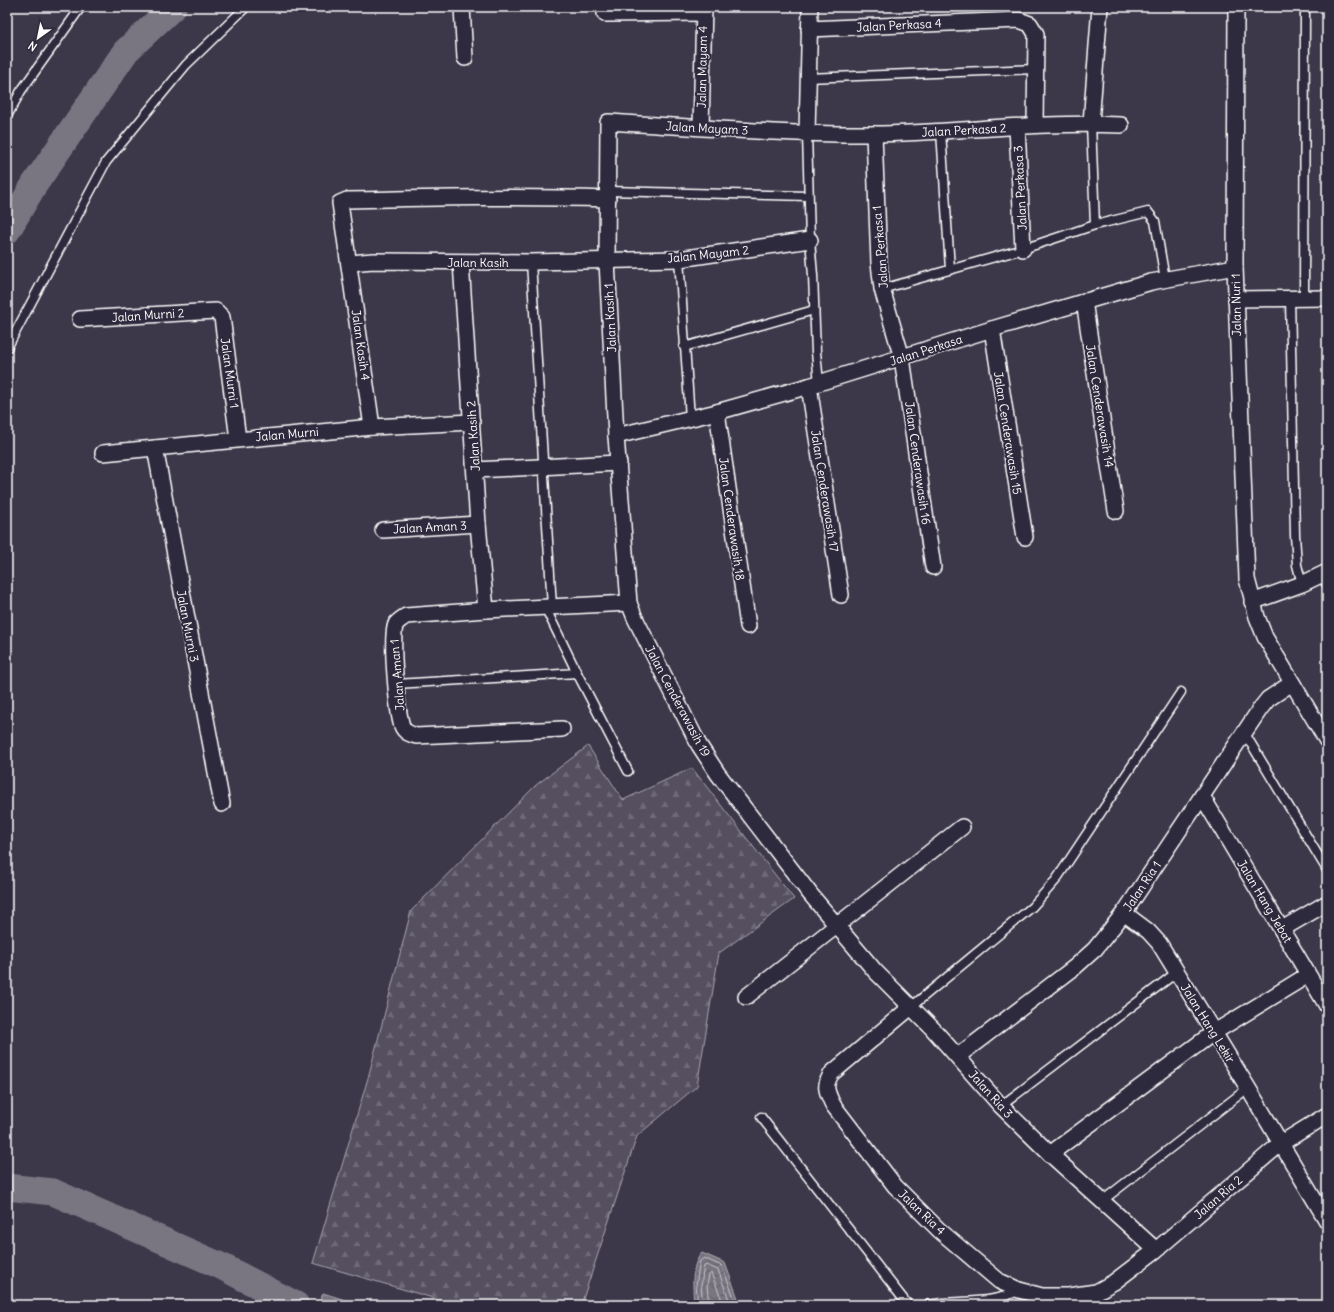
<svg xmlns="http://www.w3.org/2000/svg" width="1334" height="1312" viewBox="0 0 1334 1312" font-family="Delius,sans-serif">
<defs>
<pattern id="forest-firs" width="22" height="20" patternUnits="userSpaceOnUse"><rect width="22" height="20" fill="#555060"/><path d="M5 1l3.5 6h-7zM16 11l3.5 6h-7z" fill="#6e6a78"/></pattern>
<pattern id="water-waves" width="16" height="10" patternUnits="userSpaceOnUse"><rect width="16" height="10" fill="#797682"/><path d="M0 5q4-4 8 0t8 0" fill="none" stroke="#626167"/></pattern>
</defs>
<rect width="100%" height="100%" fill="#3c3749"/>
<filter id="ink" filterUnits="userSpaceOnUse"><feTurbulence type="fractalNoise" baseFrequency=".025" numOctaves="2"/><feDisplacementMap in="SourceGraphic" scale="8" xChannelSelector="R" yChannelSelector="G"/><feConvolveMatrix kernelMatrix="1 2 1 2 8 2 1 2 1" color-interpolation-filters="sRGB"/></filter>
<g filter="url(#ink)">
<path fill="url(#forest-firs)" stroke="#aaa8b0" d="M588,746l35,54 69,-32 102,131 -75,54 -22,133 -60,50 -56,169h-124l-144,-42 55,-185 43,-167 125,-126z"/>
<g fill="url(#water-waves)" stroke="#afadb4">
<path d="M702,1253l23,10 14,38 3,4h-48c-1,-17 -4,-40 8,-52z"/>
<path d="M323,1293l38,12h-42z"/>
</g>
<g fill="none" stroke-linecap="round" stroke-linejoin="round">
<g stroke="#c9c8cd" stroke-width="1">
<path d="M698,1305l-2,-20 4,-24 4,-3 18,8 15,39"/>
<path d="M703,1305l-2,-20 3,-19 2,-1 12,5 13,35"/>
<path d="M709,1305l-2,-20 2,-10 2,-2 13,32"/>
</g>
<g stroke="#797682" stroke-width="27">
<path d="M7,231l27,-46 92,-134 47,-44"/>
<path d="M7,1187l46,5 168,74 75,39"/>
</g>
<g stroke="#fff" stroke-width="11">
<g id="lane">
<path d="M807,78l229,-9"/>
<path d="M7,116l14,-25 60,-84"/>
<path d="M1091,123l4,102"/>
<path d="M941,131l9,138"/>
<path d="M807,133l3,107 3,35 3,77 3,31"/>
<path d="M608,191l200,5"/>
<path d="M679,259l11,159"/>
<path d="M531,262l21,345"/>
<path d="M882,289l141,-40 72,-24 53,-13 7,9 10,58"/>
<path d="M1290,298l5,237 2,30 5,19"/>
<path d="M1304,298l1,-291"/>
<path d="M684,347l130,-37"/>
<path d="M7,348l99,-186 80,-97 60,-58"/>
<path d="M1321,575l6,10"/>
<path d="M577,673l51,98"/>
<path d="M396,684l181,-11 -32,-66"/>
<path d="M1244,732l83,138"/>
<path d="M911,1007l121,-100 24,-27 125,-188"/>
<path d="M1001,1106l176,-134"/>
<path d="M761,1117l147,188"/>
<path d="M1102,1201l146,-113"/>
<path d="M927,1305c30,-6 65,1 92,-15"/>
</g>
</g>
<g stroke="#fff" stroke-width="18">
<g id="street">
<path d="M462,7l3,51"/>
<path d="M1236,7l-1,260 12,312 10,38 8,20 62,104"/>
<path d="M605,14l98,-1"/>
<path d="M809,29l210,-9 11,4 6,10 -1,91"/>
<path d="M1091,123l9,-116"/>
<path d="M1121,125c-83,-4 -165,8 -248,9 -88,1 -177,-7 -265,-12l-1,139 9,175 13,167 6,15 64,127 19,29 93,121 64,76 57,57 69,78 49,48 106,96"/>
<path d="M701,127l3,-120"/>
<path d="M1017,127l6,122"/>
<path d="M807,133l3,-126"/>
<path d="M874,134l5,129 3,26 20,69 31,209"/>
<path d="M461,262l17,262 8,86"/>
<path d="M350,263l23,-2 158,1 148,-3 131,-19"/>
<path d="M1236,299l91,-1"/>
<path d="M1084,301l32,210"/>
<path d="M80,319l136,-8 6,6 16,122"/>
<path d="M992,329l33,208"/>
<path d="M809,386l32,209"/>
<path d="M717,412l31,214"/>
<path d="M372,427l-32,-224 7,-3c87,-2 174,-4 261,-1"/>
<path d="M616,436l101,-24 92,-26 183,-57 159,-47 84,-15"/>
<path d="M155,448l67,356"/>
<path d="M103,453l269,-26 100,-5"/>
<path d="M475,470l144,-7"/>
<path d="M383,530l95,-6"/>
<path d="M1252,602l50,-18 25,-12"/>
<path d="M562,729l-146,7c-6,-2 -12,-4 -14,-10 -5,-14 -12,-92 -6,-102 2,-3 7,-6 10,-8l80,-6 143,-7"/>
<path d="M1202,796l125,210"/>
<path d="M1124,913l24,18 11,12 89,145 79,133"/>
<path d="M1282,929l45,-26"/>
<path d="M746,997l216,-170"/>
<path d="M911,1007l-79,66c-9,13 -5,19 1,32l62,81 44,44 60,51 20,9 23,6h27l27,-4 18,-10 42,-32 124,-106 47,-29"/>
<path d="M958,1056l117,-89 20,-18 29,-36 136,-204 8,-10 24,-16"/>
<path d="M1050,1154l163,-121 95,-58"/>
</g>
</g>
<use href="#lane" stroke="#2f2a3d" stroke-width="8"/>
<use href="#street" stroke="#2f2a3d" stroke-width="15"/>
</g>
</g>
<g text-anchor="middle" dominant-baseline="central" stroke-width="4" stroke-linejoin="round" paint-order="stroke">
<g font-size="12" fill="#fff" stroke="#2f2a3d">
<text transform="translate(899 25) rotate(-3)">Jalan Perkasa 4</text>
<text transform="translate(702 67) rotate(-89)">Jalan Mayam 4</text>
<text transform="translate(707 128) rotate(3)">Jalan Mayam 3</text>
<text transform="translate(964 130) rotate(-3)">Jalan Perkasa 2</text>
<text transform="translate(1020 188) rotate(-93)">Jalan Perkasa 3</text>
<text transform="translate(880 247) rotate(-95)">Jalan Perkasa 1</text>
<text transform="translate(708 254) rotate(-6)">Jalan Mayam 2</text>
<text x="478" y="262">Jalan Kasih</text>
<text transform="translate(1236 305) rotate(-91)">Jalan Nuri 1</text>
<text transform="translate(148 315) rotate(-4)">Jalan Murni 2</text>
<text transform="translate(610 318) rotate(-93)">Jalan Kasih 1</text>
<text transform="translate(361 345) rotate(82)">Jalan Kasih 4</text>
<text transform="translate(926 350) rotate(-18)">Jalan Perkasa</text>
<text transform="translate(230 373) rotate(82)">Jalan Murni 1</text>
<text transform="translate(1100 406) rotate(81)">Jalan Cenderawasih 14</text>
<text transform="translate(1008 433) rotate(81)">Jalan Cenderawasih 15</text>
<text transform="translate(287 434) rotate(-5)">Jalan Murni</text>
<text transform="translate(473 436) rotate(-94)">Jalan Kasih 2</text>
<text transform="translate(918 463) rotate(82)">Jalan Cenderawasih 16</text>
<text transform="translate(825 491) rotate(81)">Jalan Cenderawasih 17</text>
<text transform="translate(732 519) rotate(82)">Jalan Cenderawasih 18</text>
<text transform="translate(430 527) rotate(-3)">Jalan Aman 3</text>
<text transform="translate(188 626) rotate(79)">Jalan Murni 3</text>
<text transform="translate(397 675) rotate(-95)">Jalan Aman 1</text>
<text transform="translate(678 701) rotate(62)">Jalan Cenderawasih 19</text>
<text transform="translate(1142 886) rotate(-56)">Jalan Ria 1</text>
<text transform="translate(1265 901) rotate(59)">Jalan Hang Jebat</text>
<text transform="translate(1208 1023) rotate(58)">Jalan Hang Lekir</text>
<text transform="translate(991 1094) rotate(48)">Jalan Ria 3</text>
<text transform="translate(1218 1197) rotate(-41)">Jalan Ria 2</text>
<text transform="translate(922 1212) rotate(44)">Jalan Ria 4</text>
</g>
</g>
<rect width="1334" height="1312" fill="none" stroke="#2f2a3d" stroke-width="24"/>
<rect x="12" y="12" width="1310" height="1288" fill="none" stroke="#fff" stroke-width="1.5" filter="url(#ink)"/>
<g transform="translate(38 38) rotate(213)" stroke="#2f2a3d" stroke-width="3" paint-order="stroke">
<path d="M0-3L7 15L0 10L-7 15Z" fill="#ffffff"/>
<text y="-6" font-size="11" font-weight="bold" text-anchor="middle" fill="#ffffff">N</text>
</g>
</svg>
